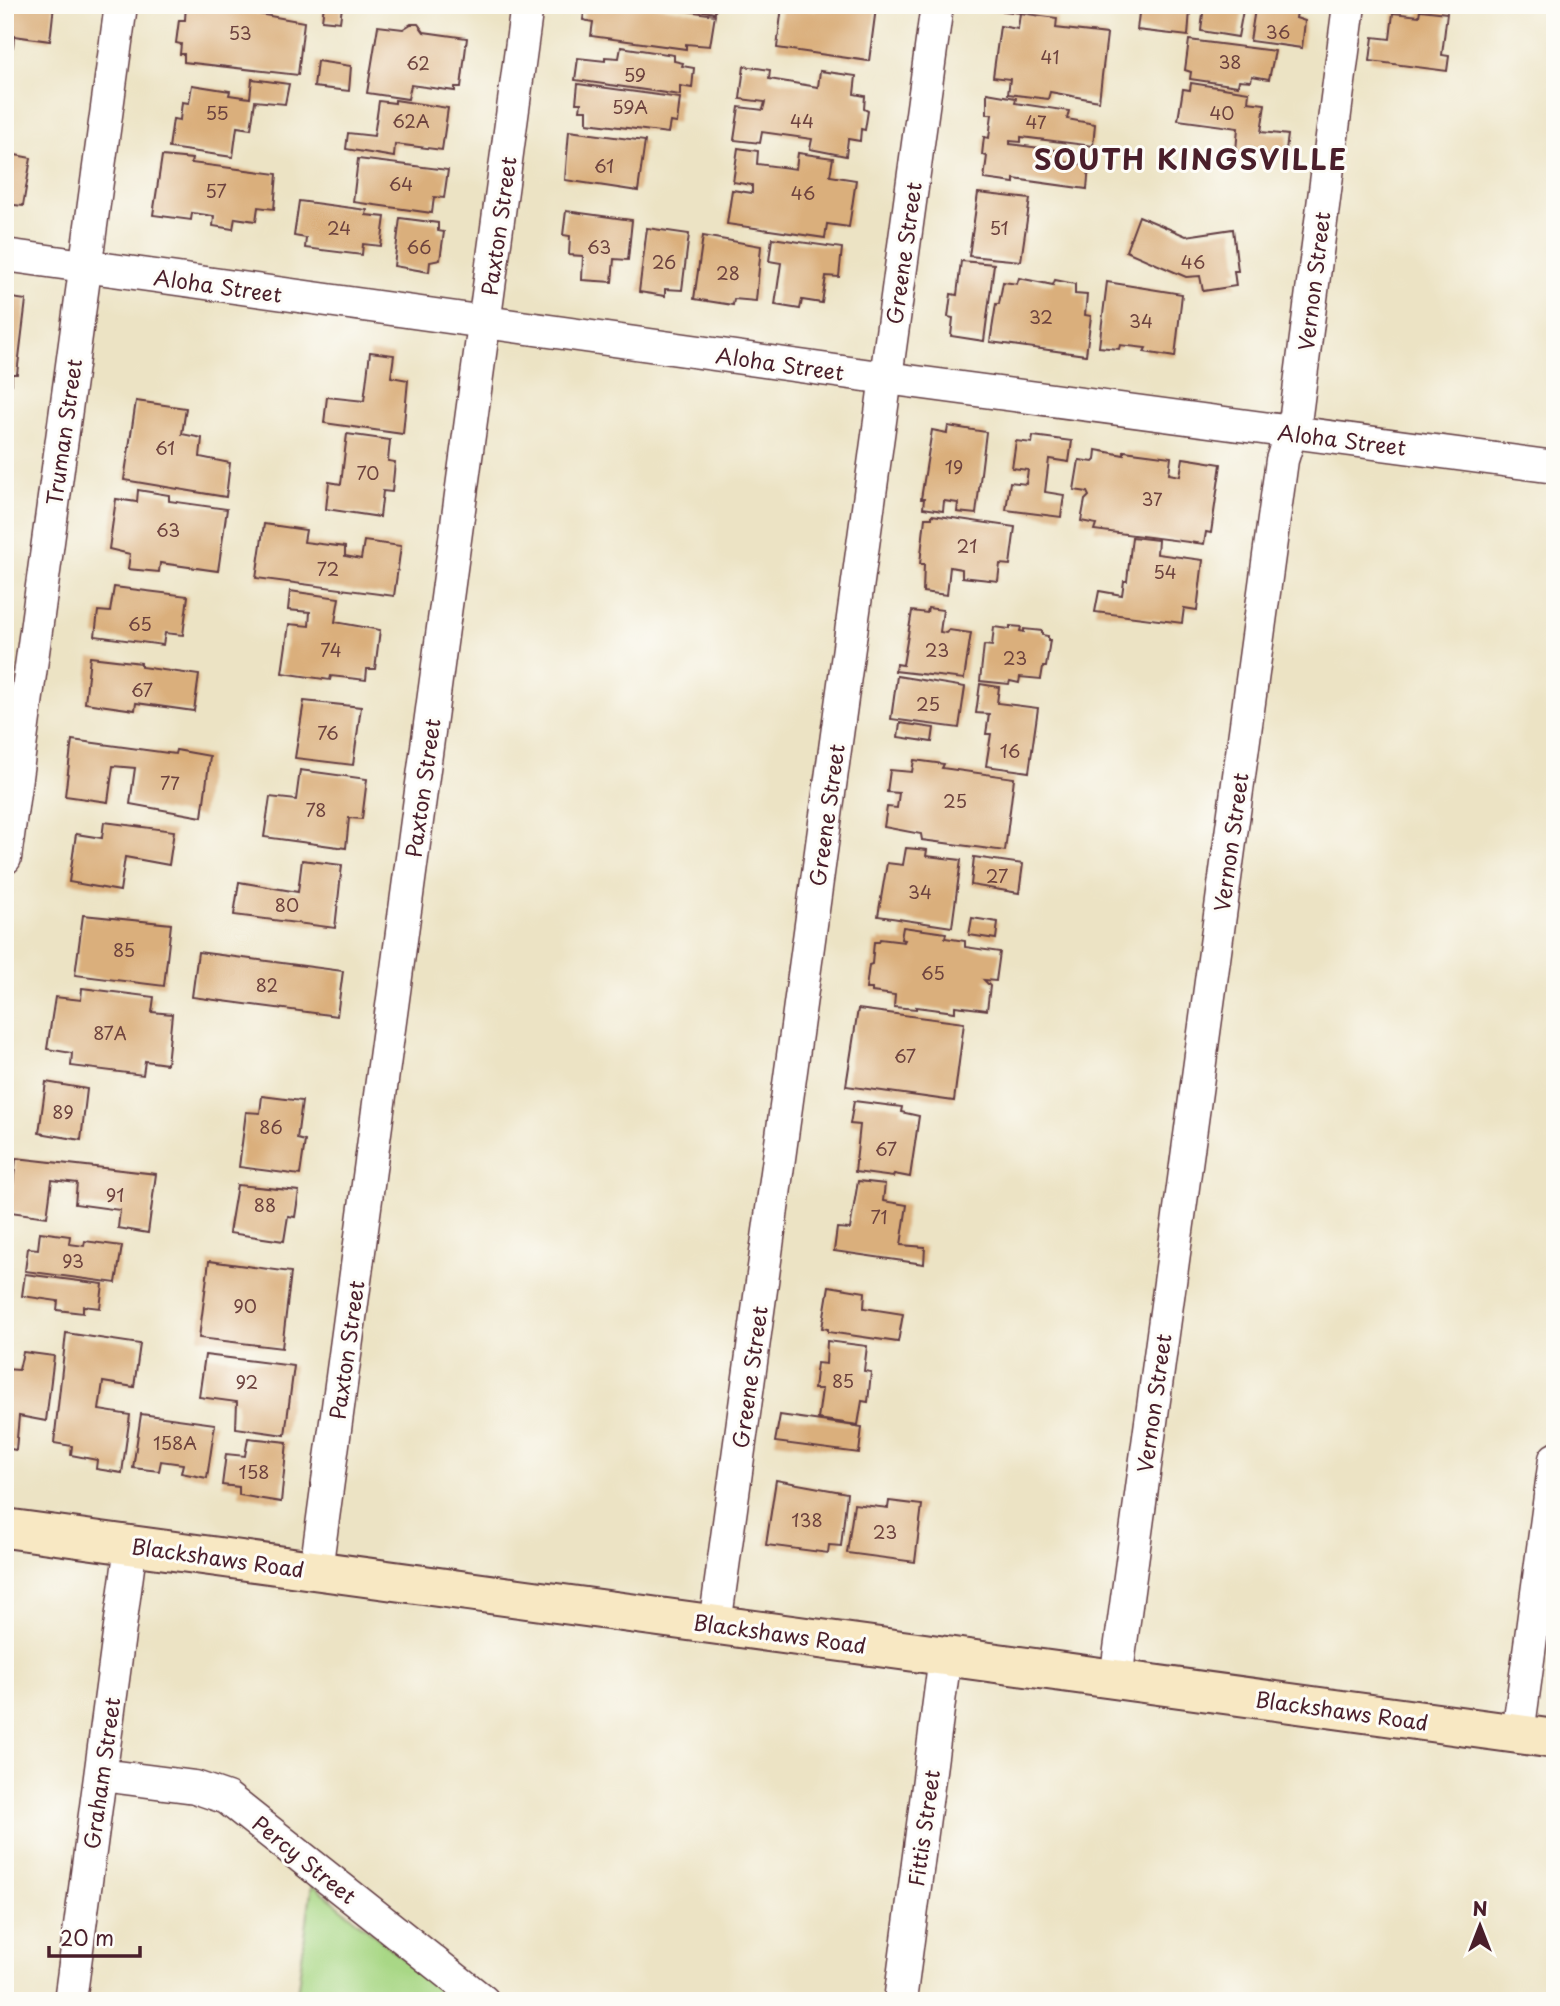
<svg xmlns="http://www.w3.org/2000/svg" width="1560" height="2006" viewBox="0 0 1560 2006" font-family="'Playpen Sans',sans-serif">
<rect width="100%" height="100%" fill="#fdfcf7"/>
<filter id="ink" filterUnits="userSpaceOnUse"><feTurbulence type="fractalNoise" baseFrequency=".0143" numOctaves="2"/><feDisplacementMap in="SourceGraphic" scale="14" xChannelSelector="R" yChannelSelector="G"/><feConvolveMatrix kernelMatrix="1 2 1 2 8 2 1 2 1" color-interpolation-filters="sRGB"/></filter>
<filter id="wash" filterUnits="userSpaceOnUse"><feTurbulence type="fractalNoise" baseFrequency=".00686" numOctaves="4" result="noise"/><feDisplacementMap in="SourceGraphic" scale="28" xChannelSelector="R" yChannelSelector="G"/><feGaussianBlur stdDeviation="1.57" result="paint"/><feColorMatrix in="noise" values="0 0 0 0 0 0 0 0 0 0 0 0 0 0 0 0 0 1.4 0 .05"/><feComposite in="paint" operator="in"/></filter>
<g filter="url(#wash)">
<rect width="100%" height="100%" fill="#ece3c4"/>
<path fill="#a8d785" stroke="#797b58" stroke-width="2" d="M312,1884l144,117h-160z"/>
<g id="blocks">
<g fill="#daaf7b">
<path d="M5,5h49l-4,36 -36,-5 -1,11 -8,-1z"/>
<path d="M186,5l61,2v5l57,10 -6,53 -114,-13v-8h-4l1,-10 -5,-1 3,-23h6z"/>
<path d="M324,5l18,2 -2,15 -18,-2z"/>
<path d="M416,5h40v6l-40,-4z"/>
<path d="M585,5h62l68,10 -5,31 -24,-2v5l-95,-13 2,-14 -10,-2z"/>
<path d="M672,5h44l-1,8z"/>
<path d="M817,5h39l20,3 -7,53 -92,-13 5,-42 34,5z"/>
<path d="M988,5h33l-1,8 -33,-4z"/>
<path d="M1140,5h33v3l17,2 -2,26 -51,-6z"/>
<path d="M1204,5h40l-6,32 -37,-6z"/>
<path d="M1272,5h26l-2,13 9,3 -3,27 -52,-7 5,-32 16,3z"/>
<path d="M1420,10l27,3 -5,42 7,1 -2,15 -77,-10 3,-24 17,2 3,-26 26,3z"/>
<path d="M1020,13l37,5 -1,10 51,6 -8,67 -49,-9 -2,7 -40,-5 2,-15 -17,-2 7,-51 18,3z"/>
<path d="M411,24h7l6,8 43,6 -6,49h-6v4l-44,-6 -3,14 -41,-6 11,-67 25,3z"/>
<path d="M1189,40l86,11 -6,28 -17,-3 -1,5 -12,-1 -1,6 -48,-7 1,-7 -6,-2z"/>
<path d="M621,47l53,8v6l9,2 -1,3 12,2 -2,20 -12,-2v9l-105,-15 3,-22 27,3v-4l14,1z"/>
<path d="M317,61l34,5 -2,25 -35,-4z"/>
<path d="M744,66l26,4 -1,9 49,8 2,-16 36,5 -2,18 11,2 -1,13 4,2 -3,19 -4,-1 -1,12 -12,-2 -2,17 -36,-7 2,-10 -50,-7 -2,11 -26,-3 5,-33 24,3 2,-8 -25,-3z"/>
<path d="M252,79l37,5 -4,20 -30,-3 -4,28 -14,-2 -4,30 -64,-9 4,-29 7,1 2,-18 7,1 3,-18 38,6 -1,4 21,3z"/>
<path d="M1191,83l58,9 -1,10 17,2 -4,28 27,3 -3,22 -49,-6 2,-23 -60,-8 5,-31 7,1z"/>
<path d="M578,84l102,14 -3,25 -7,-1 -2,11 -81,-10v-13h-7l1,-7h-5z"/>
<path d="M987,93l29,5 -1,5 54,8 -2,8 28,5 -2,22 -72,-9v5l-11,-1v3l53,7 -1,11 27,3 -2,24 -73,-10v4l-30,-4 3,-23 -5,-1 2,-18 5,1 3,-24h-5z"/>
<path d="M395,100l53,8 -6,42 -47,-6 -1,13 -48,-8 2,-16 26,3 5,-35 16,2z"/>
<path d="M569,131l76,10 -7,50 -73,-11z"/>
<path d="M738,148l20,3 -1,13 39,5 2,-16 35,5 -3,18 26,4 -7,47 -22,-3 -2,14 -98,-14 5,-34 20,3v-8l-19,-3z"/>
<path d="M5,153l26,5 -8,48 -18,-2z"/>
<path d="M162,156l30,3 -1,4 86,11 -3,35 -16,-2 -2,14 -21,-3 -2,11 -20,-3 1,-10 -22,-3 -1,7 -38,-5z"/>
<path d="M358,159l90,11 -4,28 -10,-1 -2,16 -79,-11z"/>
<path d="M978,193l52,6 -9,62 -52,-5z"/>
<path d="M299,201l68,9 -1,5 19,2 -4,29 -18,-2 -1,11 -57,-7 1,-10 -12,-2z"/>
<path d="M566,211l66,9 -4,40 -14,-1 -2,23 -30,-2 1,-24 -14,-1 1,-19 -7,-1z"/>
<path d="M1139,216l47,20 47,-7 5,42h-4l2,15 -33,5 -3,-15 -14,1 -60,-26z"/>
<path d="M400,218l38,5v8l6,1 -4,28 -10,2 -1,10 -35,-6z"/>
<path d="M647,228l42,6 -7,56 -17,-1v7l-26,-4z"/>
<path d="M703,236l58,10 -5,55 -22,-2 -1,6 -39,-6z"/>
<path d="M772,238l70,10 -3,29 -13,-1 -4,27 -20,-3 -2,9 -25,-4 6,-42 -12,-2z"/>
<path d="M961,261l33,3 -10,77 -33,-5 2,-18 -5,-1 3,-23 6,1z"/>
<path d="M1019,278l34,7 2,-5 20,4v10l12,1 -2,20 6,1 -5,39 -96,-13 6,-38h3l4,-22 14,2z"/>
<path d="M1107,282l75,12 -7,63 -31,-5 2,-4 -26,-3 -1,4 -20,-2z"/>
<path d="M5,297l21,3 -9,74h-5v10h-7z"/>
<path d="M370,352l24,3 -3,22 17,3 -5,54 -79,-11 3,-26 37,4z"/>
<path d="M136,401l50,7 -4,26 20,4 -2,19 30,6 -4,34 -102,-17z"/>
<path d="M948,426l38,6 -10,82 -19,-2 1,-9 -14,-2 -1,10 -20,-3 1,-9h-3l11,-69 15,3z"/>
<path d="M347,434l43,6 -2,21 7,1 -3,30 -9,-1 -3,26 -54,-8 3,-27 12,2z"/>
<path d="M1033,436l39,5 -3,21 -20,-3 -4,33 19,3 -3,22 -55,-7 4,-28 16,2 2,-14 -16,-2 4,-27 16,2z"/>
<path d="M1096,450l28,5v-4l47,6 -2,17 11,2 3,-18 38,6 -10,69 -5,-1 -2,12 -110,-14 2,-6 -15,-3 4,-21 4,-4 -2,-4 -13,-2 5,-30 14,2 2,-2z"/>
<path d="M138,490l31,5v6l58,8 -9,62 -58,-8 -1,9 -31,-3 2,-15 -21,-5 7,-50 21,3z"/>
<path d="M932,515l83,12 -5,38 -10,-1 -2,17 -36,-4v-8l-12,-2 -3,28 -24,-3 1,-28h-4l5,-46h7z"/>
<path d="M264,524l42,6 -2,12 41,5v9l16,3 3,-18 37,5 -7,50 -138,-18z"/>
<path d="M1132,537l26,3 -1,14 46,6 -6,50 -13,-2 -2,15 -87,-11 4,-21 23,4 2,-14h3z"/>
<path d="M114,587l74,9 -5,39 -18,-2 -2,12 -68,-9 3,-25 12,1z"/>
<path d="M290,591l49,7 -4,24 45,8 -5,39h-8l-1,11 -35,-4 -1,4 -48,-7 7,-49 20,2 1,-14 -22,-2z"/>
<path d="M928,608l15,2 -3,22 6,1 3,-3 22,3 -7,46 -69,-8 1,-7 7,1 9,-54 15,2z"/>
<path d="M1010,626l11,1 -1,4 4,1v-3l18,2v4l6,1v4h2l-4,27h-3l-2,12 -21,-2 -1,6 -9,-2 -1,3 -29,-3 4,-36 8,1 2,-19 16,2z"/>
<path d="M90,657l51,6v4l58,8 -5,36 -58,-8 -1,7 -50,-7z"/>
<path d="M897,676l68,11 -6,41 -68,-9z"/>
<path d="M980,684l19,3 -2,16 41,5 -9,64 -43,-6 5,-32h-5l3,-20 -13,-1z"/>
<path d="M304,701l57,6 -8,58 -58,-7z"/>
<path d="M900,723l34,5 -2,14 -34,-5z"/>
<path d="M72,740l103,14 1,-4 34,6 -8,61 -72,-13 5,-36 -22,-2 -5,36 -43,-6z"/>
<path d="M914,760l30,4 -2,4 72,10 -9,73 -83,-11 -1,-6 -37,-7 3,-20 10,1 2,-15 -12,-1 3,-22 22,2z"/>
<path d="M300,770l67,9 -5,40 -13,-1 -3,30 -82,-11 6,-40 26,3z"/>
<path d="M104,822l70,9 -5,34 -44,-8 -5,34 -51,-9 7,-48 26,4z"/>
<path d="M906,848l21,2 -1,6 35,4 -9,67 -74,-11 9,-53 16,2z"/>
<path d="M974,857l49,7 -4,29 -48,-8z"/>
<path d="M302,860l40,5 -7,63 -101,-13 5,-33 59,10z"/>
<path d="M83,915l88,9 -7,62 -89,-11z"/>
<path d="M972,918l26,4 -2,17 -27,-4z"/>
<path d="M903,927l43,6 -1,5 20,3v6l35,5 -4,29 -12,-1 6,6 -3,24 -32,-4v6l-39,-5v2l-22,-2 1,-12 -23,-3v-3h-6l3,-24 3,-1 2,-22h5l1,-3 24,3 1,-2 -4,-1z"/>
<path d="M198,952l145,19 -6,45 -145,-19z"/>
<path d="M82,988l72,9 -2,15 20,2 -5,50 -22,-3 -2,14 -72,-9 1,-13 -25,-4 8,-52 26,3z"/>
<path d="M858,1009l106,14 -10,78 -108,-15z"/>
<path d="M46,1082l41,7 -6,51 -42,-7z"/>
<path d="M262,1096l40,5 -5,38 8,2 -5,34 -61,-8 7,-55 14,1z"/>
<path d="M854,1101l48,6 -1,5 18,4 -9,61 -16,-3 -1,3 -38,-5 5,-47 -10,-1z"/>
<path d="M16,1158l140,16 -8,59 -30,-5 2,-18 -45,-6 2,-21 -25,-3 -5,37 -37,-5z"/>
<path d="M858,1181l27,3 -2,17 24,4 -6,40 24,2 -1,17 -90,-13 3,-23 13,1z"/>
<path d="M237,1185l62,6 -4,26 -7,-1 -4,25 -55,-8z"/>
<path d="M40,1232l30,4 -1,8 15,2 1,-5 37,5 -6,37 -91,-12 3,-23 10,1z"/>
<path d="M209,1261l82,11 -9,76 -83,-10z"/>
<path d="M25,1274l78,10 -3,24 -17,-2v7l-26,-3 1,-9 -36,-5z"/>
<path d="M829,1286l36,6 -1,16 39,6 -5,28 -70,-10v-3l-6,-1z"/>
<path d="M66,1333l74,11 -6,43 -31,-5 -4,28 31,5 -8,58 -26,-4 1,-9 -26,-5 1,-9 -18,-3z"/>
<path d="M827,1341l40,5 -3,25 7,1 -3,30 -6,-1 -4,24 -40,-6 4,-30h-8l3,-26 9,1z"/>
<path d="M23,1352l31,4 -8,65 -27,-5 -3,34 -11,-2v-79l14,1z"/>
<path d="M205,1355l89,11 -9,69 -49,-7 1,-26 -38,-5z"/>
<path d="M141,1414l74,10 -8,54 -26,-5 2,-9 -22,-3 -2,10 -26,-3z"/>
<path d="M780,1415l82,12 -3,26 -84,-11z"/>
<path d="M248,1438l39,4 -6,60 -42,-7v-8l-17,-2 4,-31 19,2z"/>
<path d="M776,1480l71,13 -6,53 -12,-1 -1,8 -62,-8z"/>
<path d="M889,1501l33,4 -7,57 -68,-9 7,-49 34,4z"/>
</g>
</g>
</g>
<g filter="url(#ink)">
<use href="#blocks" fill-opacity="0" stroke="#623c42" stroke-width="2"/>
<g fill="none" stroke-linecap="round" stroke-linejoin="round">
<g stroke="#623c42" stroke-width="35">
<g id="street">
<path d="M5,255l881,123 669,89"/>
<path d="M5,858l116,-853"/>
<path d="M316,1570l211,-1565"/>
<path d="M715,1625l222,-1620"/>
<path d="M1116,1679l166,-1219 14,-45 53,-410"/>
<path d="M1518,1734l37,-275"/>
<path d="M101,1775l94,12 32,11 256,203"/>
<path d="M70,2001l61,-456"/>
<path d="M900,2001l45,-345"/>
</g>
</g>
<g stroke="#623c42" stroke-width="42">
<path id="secondary" d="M5,1528l1550,211"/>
</g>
<use href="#street" stroke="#fff" stroke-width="32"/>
<use href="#secondary" stroke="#f8e8c3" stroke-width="38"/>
</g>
</g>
<g text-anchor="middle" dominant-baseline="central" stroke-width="6" stroke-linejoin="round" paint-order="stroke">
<g font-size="18" fill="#6e433f">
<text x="1278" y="31">36</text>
<text x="240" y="32">53</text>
<text x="1050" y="56">41</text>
<text x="1230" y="61">38</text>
<text x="418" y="62">62</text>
<text x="635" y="74">59</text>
<text x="630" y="106">59A</text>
<text x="217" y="112">55</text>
<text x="1222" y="112">40</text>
<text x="411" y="120">62A</text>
<text x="802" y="120">44</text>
<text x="1036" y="121">47</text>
<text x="604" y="165">61</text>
<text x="401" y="183">64</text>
<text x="216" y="190">57</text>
<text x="803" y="192">46</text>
<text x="339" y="227">24</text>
<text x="999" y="227">51</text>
<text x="419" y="246">66</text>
<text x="599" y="246">63</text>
<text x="664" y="261">26</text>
<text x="1193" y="261">46</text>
<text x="728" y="272">28</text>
<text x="1041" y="316">32</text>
<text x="1141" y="320">34</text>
<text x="165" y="447">61</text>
<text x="954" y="466">19</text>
<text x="368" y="472">70</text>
<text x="1152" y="498">37</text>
<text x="168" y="529">63</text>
<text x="967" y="545">21</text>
<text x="328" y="568">72</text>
<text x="1165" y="571">54</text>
<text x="140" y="623">65</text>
<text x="331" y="649">74</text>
<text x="937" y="649">23</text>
<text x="1015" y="657">23</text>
<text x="142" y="689">67</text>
<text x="928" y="703">25</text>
<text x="328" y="732">76</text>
<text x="1010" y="750">16</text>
<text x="170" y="782">77</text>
<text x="955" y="800">25</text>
<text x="316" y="809">78</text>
<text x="997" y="875">27</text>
<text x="920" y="891">34</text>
<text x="287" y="904">80</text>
<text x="124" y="949">85</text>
<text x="933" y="972">65</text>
<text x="267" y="984">82</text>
<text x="110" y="1032">87A</text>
<text x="905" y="1055">67</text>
<text x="63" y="1111">89</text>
<text x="271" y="1126">86</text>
<text x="886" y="1148">67</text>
<text x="115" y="1194">91</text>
<text x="265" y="1204">88</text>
<text x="879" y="1216">71</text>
<text x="73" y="1260">93</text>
<text x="245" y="1305">90</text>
<text x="843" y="1380">85</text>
<text x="247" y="1381">92</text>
<text x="175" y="1442">158A</text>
<text x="254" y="1471">158</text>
<text x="807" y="1519">138</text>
<text x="885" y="1531">23</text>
</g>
<g font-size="21" fill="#4a1f2b" stroke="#fdfcf7">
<text transform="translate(498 226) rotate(-82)">Paxton Street</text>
<text transform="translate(903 253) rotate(-82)">Greene Street</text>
<text transform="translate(1313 281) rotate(-83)">Vernon Street</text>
<text transform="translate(218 285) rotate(8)">Aloha Street</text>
<text transform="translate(780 363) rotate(8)">Aloha Street</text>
<text transform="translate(63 432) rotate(-82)">Truman Street</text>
<text transform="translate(1342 439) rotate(7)">Aloha Street</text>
<text transform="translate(422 788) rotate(-82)">Paxton Street</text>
<text transform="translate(826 815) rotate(-82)">Greene Street</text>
<text transform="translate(1230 842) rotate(-82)">Vernon Street</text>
<text transform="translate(346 1350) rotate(-82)">Paxton Street</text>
<text transform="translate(749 1377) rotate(-82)">Greene Street</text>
<text transform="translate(1153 1403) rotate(-82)">Vernon Street</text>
<text transform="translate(218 1557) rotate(8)">Blackshaws Road</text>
<text transform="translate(780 1633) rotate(8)">Blackshaws Road</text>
<text transform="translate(1342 1710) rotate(8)">Blackshaws Road</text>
<text transform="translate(101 1773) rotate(-82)">Graham Street</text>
<text transform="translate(923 1828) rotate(-82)">Fittis Street</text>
<text transform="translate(305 1859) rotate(39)">Percy Street</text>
</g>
<g font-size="28" font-weight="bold" letter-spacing="2" fill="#4a1f2b" stroke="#fdfcf7">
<text x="1191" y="158">SOUTH KINGSVILLE</text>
</g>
</g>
<rect width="1560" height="2006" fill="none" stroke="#fdfcf7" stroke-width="28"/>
<g transform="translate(1480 1926)" stroke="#fdfcf7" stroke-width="5" paint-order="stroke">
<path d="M0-5L12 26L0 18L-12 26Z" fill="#4a1f2b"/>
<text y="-10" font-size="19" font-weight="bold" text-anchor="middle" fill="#4a1f2b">N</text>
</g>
<path d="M49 1946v10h91v-10" fill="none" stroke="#4a1f2b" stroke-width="3.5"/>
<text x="60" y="1946" font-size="21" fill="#4a1f2b" stroke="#fdfcf7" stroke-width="5" paint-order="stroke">20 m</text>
</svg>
